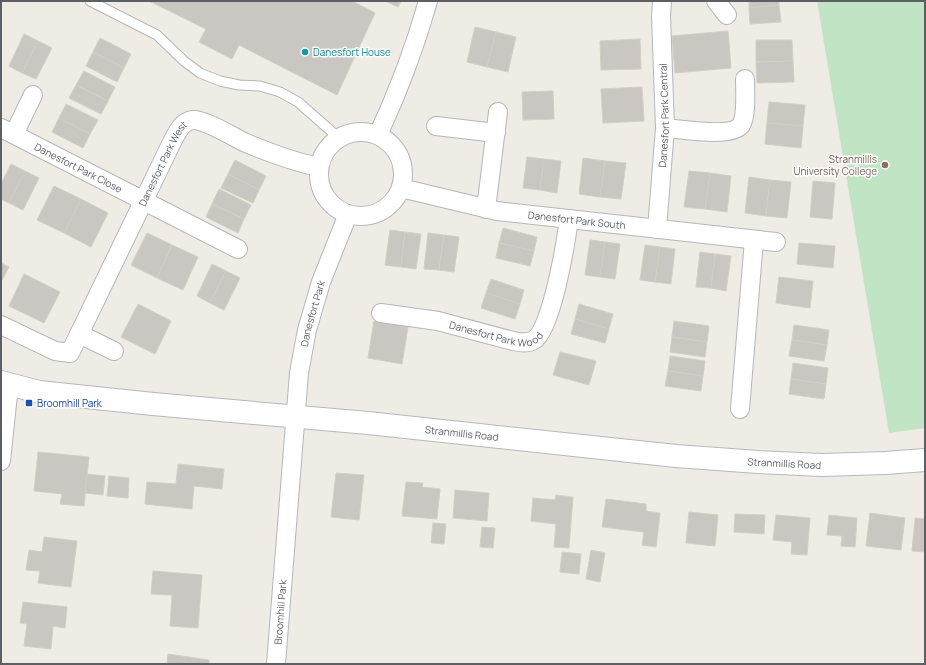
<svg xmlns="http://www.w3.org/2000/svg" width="926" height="665" viewBox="0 0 926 665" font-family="Manrope,sans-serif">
<rect width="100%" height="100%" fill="#eeece4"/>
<path fill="#c1e5c4" d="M817,1h108v427l-36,5z"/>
<g fill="#cac6c1" stroke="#d2cfc3">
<path d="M149,1h203l23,12 -38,82 -98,-50 -7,14 -33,-17 7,-13z"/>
<path d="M385,1h16l-3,6z"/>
<path d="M749,1h30v4l-30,3z"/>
<path d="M779,5l2,17 -31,2 -1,-16z"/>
<path d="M475,27l21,5 -9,35 -20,-5z"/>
<path d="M728,31l3,37 -56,5 -3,-37z"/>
<path d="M496,32l20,5 -8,35 -21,-5z"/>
<path d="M24,34l14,7 -16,32 -13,-7z"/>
<path d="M100,38l31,16 -7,14 -31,-16z"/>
<path d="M640,39l1,30 -40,1 -1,-29z"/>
<path d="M756,40h36l1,21 -37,1z"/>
<path d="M38,41l14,7 -16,31 -14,-6z"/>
<path d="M93,52l31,16 -7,14 -31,-16z"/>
<path d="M793,61l1,21 -37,1 -1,-21z"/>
<path d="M84,71l31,16 -7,14 -32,-16z"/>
<path d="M76,85l32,16 -7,13 -32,-16z"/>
<path d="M642,87l2,34 -41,2 -2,-34z"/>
<path d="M553,91l1,28 -31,1 -1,-28z"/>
<path d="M769,102l36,3 -2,21 -36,-3z"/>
<path d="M66,104l32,16 -8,14 -31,-16z"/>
<path d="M59,118l31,16 -7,14 -31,-16z"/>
<path d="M767,123l36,3 -2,22 -36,-4z"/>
<path d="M527,157l17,2 -4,31 -17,-2z"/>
<path d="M583,158l22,3 -5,36 -21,-3z"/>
<path d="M544,159l17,2 -4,32 -17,-3z"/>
<path d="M235,160l31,16 -7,14 -31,-16z"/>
<path d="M605,161l21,2 -5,36 -21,-2z"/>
<path d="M11,164l14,7 -16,32 -8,-4v-15z"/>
<path d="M25,171l14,7 -16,32 -14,-7z"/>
<path d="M689,171l21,2 -5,36 -21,-2z"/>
<path d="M710,173l21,3 -4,36 -22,-3z"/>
<path d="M228,174l31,16 -6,13 -32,-15z"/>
<path d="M749,177l21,3 -4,36 -21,-3z"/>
<path d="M770,180l21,2 -4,36 -21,-2z"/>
<path d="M813,181l22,2 -3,36 -22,-2z"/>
<path d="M54,186l27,13 -17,34 -27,-13z"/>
<path d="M219,189l32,16 -7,14 -32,-15z"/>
<path d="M81,199l27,14 -17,34 -27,-14z"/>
<path d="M212,204l32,15 -6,14 -32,-16z"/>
<path d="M503,228l34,9 -3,14 -35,-8z"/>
<path d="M390,230l15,2 -4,35 -16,-2z"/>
<path d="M405,232l16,2 -5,35 -15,-2z"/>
<path d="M147,233l25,12 -15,33 -26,-13z"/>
<path d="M428,233l16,2 -5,35 -15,-1z"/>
<path d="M444,235l15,2 -5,35 -15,-2z"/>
<path d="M590,240l15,2 -5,35 -15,-2z"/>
<path d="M605,242l15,2 -5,35 -15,-2z"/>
<path d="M499,243l35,8 -4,15 -34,-8z"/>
<path d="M799,243l36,3 -2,22 -36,-4z"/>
<path d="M172,245l26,12 -15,33 -26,-12z"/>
<path d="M645,245l15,2 -5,35 -15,-2z"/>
<path d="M660,247l15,2 -4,35 -16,-2z"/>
<path d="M700,252l15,2 -4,34 -15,-1z"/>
<path d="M715,254l16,2 -5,35 -15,-3z"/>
<path d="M1,263l8,4 -8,15z"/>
<path d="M212,264l14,7 -16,32 -13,-7z"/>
<path d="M226,271l14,7 -16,32 -14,-7z"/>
<path d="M24,274l36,18 -16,31 -35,-17z"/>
<path d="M779,277l34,4 -3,27 -34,-5z"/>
<path d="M491,279l33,11 -4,14 -34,-11z"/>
<path d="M486,293l34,11 -5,15 -34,-11z"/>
<path d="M138,304l33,17 -16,33 -34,-17z"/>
<path d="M579,304l34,10 -4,15 -34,-10z"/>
<path d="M575,319l34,10 -4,14 -34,-9z"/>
<path d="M374,321l34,6 -6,37 -34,-6z"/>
<path d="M674,321l35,5 -2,16 -35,-5z"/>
<path d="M794,325l35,5 -2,15 -35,-5z"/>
<path d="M672,337l35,5 -2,15 -35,-5z"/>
<path d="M792,340l35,5 -3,16 -35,-5z"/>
<path d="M560,352l36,9 -7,24 -36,-10z"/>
<path d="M670,356l35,5 -2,15 -35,-5z"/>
<path d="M793,363l35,5 -2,16 -35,-5z"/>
<path d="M668,371l35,5 -2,15 -36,-5z"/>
<path d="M791,379l35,5 -2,15 -35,-5z"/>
<path d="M38,452l51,5 -5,49 -24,-2 2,-10 -28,-3z"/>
<path d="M178,464l46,5 -2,20 -28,-3 -2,23 -47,-5 2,-22 29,2z"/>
<path d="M336,473l28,2 -5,45 -28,-3z"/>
<path d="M87,474l18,2 -2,19 -18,-2z"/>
<path d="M109,476l20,2 -1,20 -21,-2z"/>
<path d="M406,482l17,1 -1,4 18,2 -3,30 -35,-3z"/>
<path d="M455,490l34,3 -2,28 -34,-3z"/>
<path d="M556,495l17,2 -4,51 -15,-1 2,-23 -25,-3 2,-23 22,2z"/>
<path d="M606,499l40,5v7l14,2 -4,34 -14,-2 2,-13 -42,-5z"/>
<path d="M689,512l29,3 -3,31 -29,-3z"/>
<path d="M870,513l35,5 -4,32 -35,-4z"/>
<path d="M735,514l30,1 -1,19 -30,-2z"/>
<path d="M776,515l34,3 -3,37 -16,-1 1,-12 -19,-2z"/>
<path d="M829,515l28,3 -2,29 -14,-1 1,-10 -15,-1z"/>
<path d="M915,518l10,1v33l-13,-1z"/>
<path d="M433,523l13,1 -2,20 -13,-1z"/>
<path d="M482,527l13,1 -2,20 -13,-1z"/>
<path d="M44,537l33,4 -6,46 -33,-4 2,-12 -14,-1 3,-20 13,2z"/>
<path d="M591,550l14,3 -5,29 -14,-3z"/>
<path d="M562,552l19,2 -2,20 -19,-2z"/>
<path d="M153,571l49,4 -4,53 -28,-2 2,-31 -21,-1z"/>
<path d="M23,602l44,5 -2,21 -12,-2 -2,23 -27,-3 3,-22 -7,-1z"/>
<path d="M168,654l41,6v4h-42z"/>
</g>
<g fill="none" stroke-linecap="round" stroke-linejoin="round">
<g stroke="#b4b6bb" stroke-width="11">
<path id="lane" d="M90,1l67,34 27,26 16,12 20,8 19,4 21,1 20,6 18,10 41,36"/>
</g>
<g stroke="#b4b6bb" stroke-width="20">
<g id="street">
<path d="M716,1l11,14"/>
<path d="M436,126l60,7"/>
<path id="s1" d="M1,128l237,121"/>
<path d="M665,128c15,1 67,10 76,-3 6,-9 4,-35 4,-46"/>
<circle cx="361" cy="174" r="42"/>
<path d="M14,134l19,-39"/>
<path d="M378,135c20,-43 37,-88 50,-134"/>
<path id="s2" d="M401,188l96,23 279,31"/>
<path d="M486,209l12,-97"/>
<path id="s3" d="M657,229l8,-101 -4,-112 1,-15"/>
<path id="s4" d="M381,313l57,8 75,20c6,1 15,3 21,-1 18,-11 32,-99 35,-121"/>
<path id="s5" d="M1,325l54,26 15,2 102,-211c5,-9 9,-20 20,-22 13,-1 41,17 54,23 24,10 48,19 73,24"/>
<path d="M79,334l35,17"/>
<path d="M740,409l14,-169"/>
<path d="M1,461l8,-76"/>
<path id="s6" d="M276,664l23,-291 8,-43 14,-48 27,-68"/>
</g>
</g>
<g stroke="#b5b8be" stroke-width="24">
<g id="secondary">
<path id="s7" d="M1,382l38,10 114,12 215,19 308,33 82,6 64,3 63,-2 40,-3"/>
</g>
</g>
<use href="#lane" stroke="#fff" stroke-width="9"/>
<use href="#street" stroke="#fff" stroke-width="18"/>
<use href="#secondary" stroke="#fff" stroke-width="22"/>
</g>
<circle fill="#0f9aa8" stroke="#fff" stroke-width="1.5" cx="305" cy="52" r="4"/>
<circle fill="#8d6e63" stroke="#fff" stroke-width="1.5" cx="885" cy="165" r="4"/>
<rect fill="#1a4fb4" stroke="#fff" stroke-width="1.5" x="25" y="399" width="8" height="8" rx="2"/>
<g text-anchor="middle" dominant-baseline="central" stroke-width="3" stroke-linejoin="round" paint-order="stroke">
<g font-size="10" fill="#0d838f" stroke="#fff" text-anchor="start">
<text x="313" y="52">Danesfort House</text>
</g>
<g font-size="10" fill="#5c5f64" stroke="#fff">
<text stroke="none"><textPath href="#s3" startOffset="114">Danesfort Park Central</textPath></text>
<text stroke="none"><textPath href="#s5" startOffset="286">Danesfort Park West</textPath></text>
<text stroke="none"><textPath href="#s1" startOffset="87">Danesfort Park Close</textPath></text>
<text stroke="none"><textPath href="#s2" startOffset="179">Danesfort Park South</textPath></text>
<text stroke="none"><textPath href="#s6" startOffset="353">Danesfort Park</textPath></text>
<text stroke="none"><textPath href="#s4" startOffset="118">Danesfort Park Wood</textPath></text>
<text stroke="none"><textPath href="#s7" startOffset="464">Stranmillis Road</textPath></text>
<text stroke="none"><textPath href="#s7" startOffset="788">Stranmillis Road</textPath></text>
<text stroke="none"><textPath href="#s6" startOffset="52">Broomhill Park</textPath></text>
</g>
<g font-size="10" fill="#785e54" stroke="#fff" text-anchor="end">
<text x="877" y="159">Stranmillis<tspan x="877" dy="12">University College</tspan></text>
</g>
<g font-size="10" fill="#164399" stroke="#fff" text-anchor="start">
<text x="37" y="403">Broomhill Park</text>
</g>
</g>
<rect width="926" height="665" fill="none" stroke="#5c5f64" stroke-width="4"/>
</svg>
